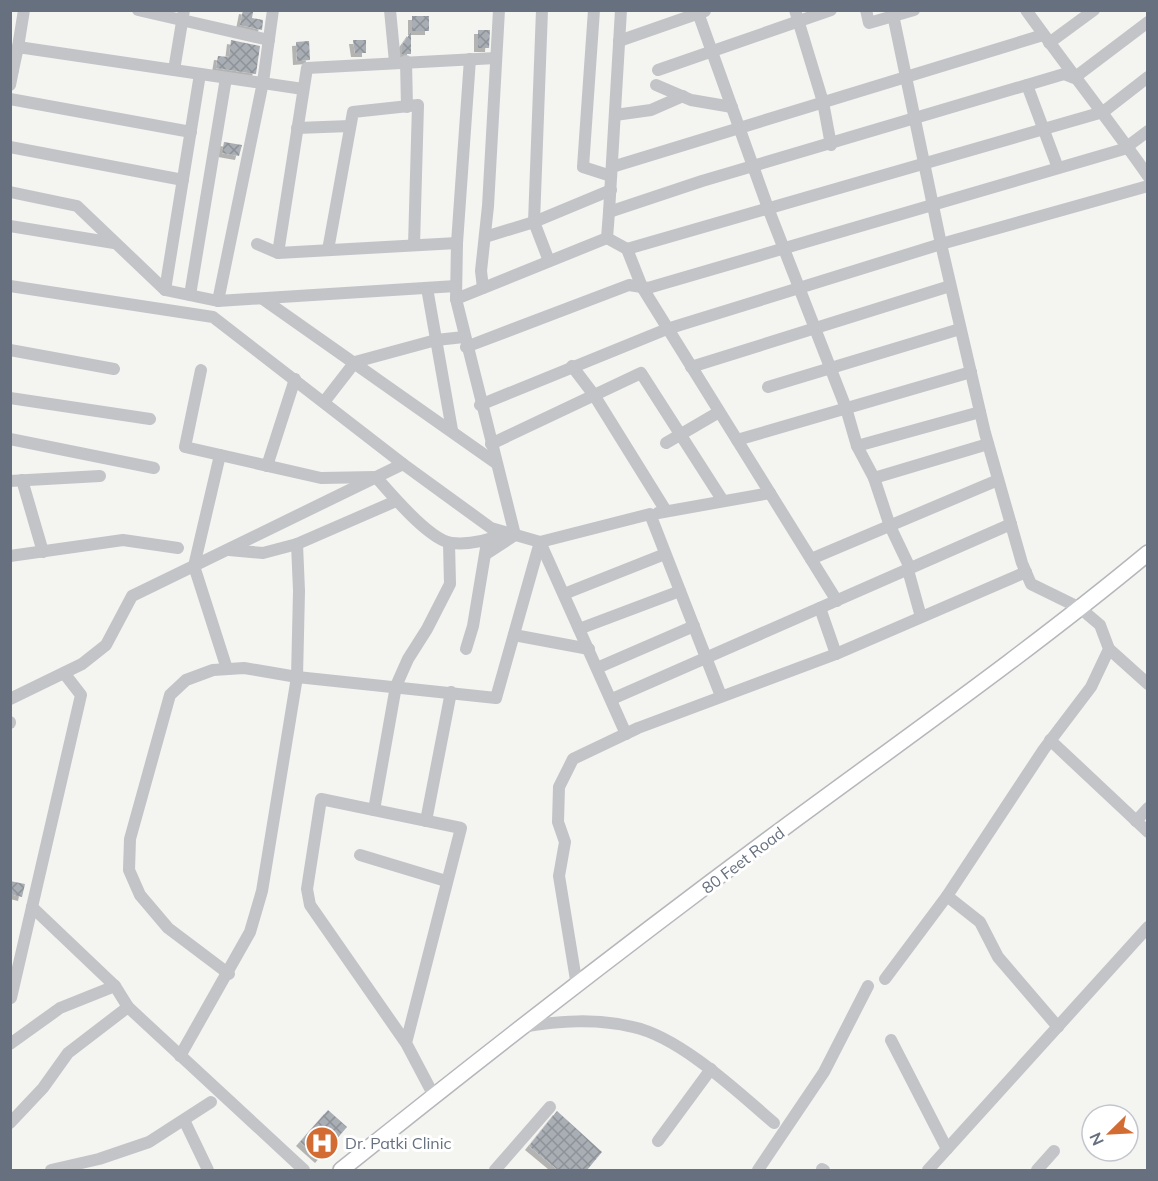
<svg xmlns="http://www.w3.org/2000/svg" width="1158" height="1181" viewBox="0 0 1158 1181" font-family="Mulish,sans-serif">
<defs>
<pattern id="building-cross-hatch" width="8" height="8" patternUnits="userSpaceOnUse" patternTransform="scale(1.5)"><rect width="8" height="8" fill="#a9adb4"/><path d="M0 0l8 8M0 8l8-8" fill="none" stroke="#8d9198"/></pattern>
<filter id="shadow"><feDropShadow dx="-4" dy="4" stdDeviation="0" flood-color="#0004"/></filter>
</defs>
<rect width="100%" height="100%" fill="#f4f4f1"/>
<g fill="url(#building-cross-hatch)" filter="url(#shadow)">
<path d="M243,10l10,2 -1,6 11,2 -1,10 -22,-5z"/>
<rect x="412" y="16" width="17" height="15"/>
<path d="M478,30h12l-1,18h-11z"/>
<path d="M411,32v22h-9v-9z"/>
<path d="M231,40l29,6 -4,28 -40,-6 2,-12 11,1z"/>
<path d="M353,40h13v13h-11z"/>
<path d="M309,41l1,19 -13,1 -1,-19z"/>
<path d="M224,142l18,3 -3,11 -17,-3z"/>
<path d="M10,881l15,3 -3,13 -12,-3z"/>
<path d="M328,1110l19,17 -28,32 -19,-17z"/>
<path d="M557,1111l45,41 -15,18h-29l-29,-24z"/>
</g>
<g fill="none" stroke-linecap="round" stroke-linejoin="round">
<g stroke="#b5b7bb" stroke-width="18">
<path id="major" d="M341,1170c146,-117 294,-232 444,-343 122,-90 246,-177 363,-274"/>
</g>
<g stroke="#c2c4c8" stroke-width="12">
<path d="M138,10l131,30"/>
<path d="M390,10l5,52"/>
<path d="M542,10l-8,212 15,39"/>
<path d="M594,10l-11,157 28,9"/>
<path d="M697,10l71,198 78,200 11,38 17,32 16,48 20,42 -2,2 13,47"/>
<path d="M795,10l28,92 8,43"/>
<path d="M866,10l3,13 45,-13"/>
<path d="M1026,10c40,56 82,109 122,166"/>
<path d="M619,41l86,-30"/>
<path d="M1049,43l45,-33"/>
<path d="M18,47l6,-37"/>
<path d="M470,59l-13,184 -1,56 59,236 -29,19"/>
<path d="M406,61l1,46"/>
<path d="M10,70h3l5,-23 285,42"/>
<path d="M174,70l10,-60"/>
<path d="M658,70l173,-60"/>
<path d="M10,85l3,-15"/>
<path d="M656,85l35,15 41,7"/>
<path d="M1027,85l31,83"/>
<path d="M10,99l181,33"/>
<path d="M615,115l36,-5 32,-14"/>
<path d="M297,128l53,-2"/>
<path d="M10,147l173,33"/>
<path d="M612,167l431,-132"/>
<path d="M10,192l67,14 88,84 53,11 238,-15"/>
<path d="M609,212l12,-202"/>
<path d="M10,226l104,17"/>
<path d="M485,237l49,-15 77,-32"/>
<path d="M607,238l20,11 15,38 195,314"/>
<path d="M257,244l21,9 179,-10"/>
<path d="M627,249l476,-137 45,-35"/>
<path d="M328,250l25,-138 65,-7 -4,140"/>
<path d="M278,253l29,-185 189,-10"/>
<path d="M10,286l203,31 190,147 88,64 49,14 -44,156 -199,-21 -53,-9 -31,2 -27,10 -16,15 -40,144 -1,31 11,25 28,33 61,46"/>
<path d="M427,288l25,142"/>
<path d="M483,288l-2,-17 7,-65 11,-196"/>
<path d="M165,290l35,-216"/>
<path d="M190,295l36,-217"/>
<path d="M263,299l233,164"/>
<path d="M456,299l151,-61 2,-26 93,-31 362,-107 10,4 74,-56"/>
<path d="M218,301l45,-219 10,-72"/>
<path d="M466,347l163,-62 19,3 476,-139 24,-18"/>
<path d="M10,350l104,19"/>
<path d="M572,366l22,29 72,116"/>
<path d="M691,367l259,-81"/>
<path d="M201,370l-16,77 136,31 55,-1c14,16 54,64 76,66 19,2 37,-3 54,-10"/>
<path d="M768,387l192,-58"/>
<path d="M10,398l140,21"/>
<path d="M324,402l31,-40 81,-22 28,-3"/>
<path d="M480,405l187,-76 274,-85 207,-58"/>
<path d="M10,439l144,29"/>
<path d="M737,440l234,-68"/>
<path d="M666,443l53,-31"/>
<path d="M491,444l150,-71 82,128"/>
<path d="M857,446l123,-34"/>
<path d="M220,455l-26,111 33,103"/>
<path d="M267,466l28,-87"/>
<path d="M874,478l114,-34"/>
<path d="M22,480l21,72"/>
<path d="M10,481l90,-5"/>
<path d="M658,513l112,-20"/>
<path d="M229,550l34,3 34,-9 99,-43"/>
<path d="M10,556l113,-16 55,8"/>
<path d="M811,559l187,-79"/>
<path d="M564,594l101,-40"/>
<path d="M820,608l16,46"/>
<path d="M579,629l101,-38"/>
<path d="M514,635l75,14"/>
<path d="M466,649l7,-23 13,-78"/>
<path d="M1109,649l39,35"/>
<path d="M597,668l97,-42"/>
<path d="M10,699l72,-35 24,-19 26,-49 271,-132"/>
<path d="M612,699l399,-175"/>
<path d="M10,722v1"/>
<path d="M626,734l-86,-192 110,-28 71,182"/>
<path d="M1050,740l98,92"/>
<path d="M374,810l22,-124 12,-27 19,-30 23,-45 -1,-41"/>
<path d="M426,821l25,-129"/>
<path d="M1136,821l12,-13"/>
<path d="M360,855l86,26"/>
<path d="M947,896l33,26 18,35 60,70"/>
<path d="M32,907l83,79"/>
<path d="M885,979l62,-83 97,-147 47,-62 18,-38 -9,-24 -20,-17 -49,-24 -9,-21 -37,-130 -44,-189 -49,-234"/>
<path d="M577,986l-18,-110 6,-34 -7,-20 1,-35 14,-28 65,-31 198,-74 190,-82"/>
<path d="M11,998l70,-303 -17,-22"/>
<path d="M522,1027c37,-6 74,-9 111,0 47,10 105,65 141,96"/>
<path d="M891,1040l56,109"/>
<path d="M406,1043l55,-215 -140,-29 -14,90 3,16 96,138 28,53"/>
<path d="M10,1044l50,-36 55,-22 13,21"/>
<path d="M180,1056l70,-124 12,-41 35,-214 2,-86 -2,-47"/>
<path d="M184,1120l24,50"/>
<path d="M10,1123l33,-35 25,-35 60,-46 176,163"/>
<path d="M658,1141l53,-72"/>
<path d="M822,1169l2,1"/>
<path d="M51,1170l48,-11 50,-17 62,-40"/>
<path d="M495,1170l55,-63"/>
<path d="M758,1170l66,-98 44,-86"/>
<path d="M928,1170l220,-243"/>
<path d="M1037,1170l17,-19"/>
</g>
<use href="#major" stroke="#fff" stroke-width="15"/>
</g>
<defs>
<g id="hospital-disc" transform="scale(1.725)"><circle r="9.5" fill="#d36c32" stroke="#fff"/><path d="M-5-5h3v3.5h4V-5h3V5h-3V1.5h-4V5h-3Z" fill="#fff"/></g>
</defs>
<g fill-rule="evenodd">
<use href="#hospital-disc" x="322" y="1143"/>
</g>
<g text-anchor="middle" dominant-baseline="central" stroke-width="6" stroke-linejoin="round" paint-order="stroke">
<g font-size="16" fill="#66707f" stroke="#fff">
<text transform="translate(743 860) rotate(-37)">80 Feet Road</text>
</g>
<g font-size="16" fill="#66707f" stroke="#fff" text-anchor="start">
<text x="345" y="1143">Dr. Patki Clinic</text>
</g>
</g>
<rect width="1158" height="1181" fill="none" stroke="#66707f" stroke-width="24"/>
<g transform="translate(1110 1133) rotate(246)"><circle r="28" fill="#ffffff" stroke="#c2c6cc" stroke-width="1.5"/>
<path d="M0-4.5L10 22L0 15L-10 22Z" fill="#d36c32"/>
<text y="-9" font-size="16" font-weight="bold" text-anchor="middle" fill="#66707f">N</text>
</g>
</svg>
